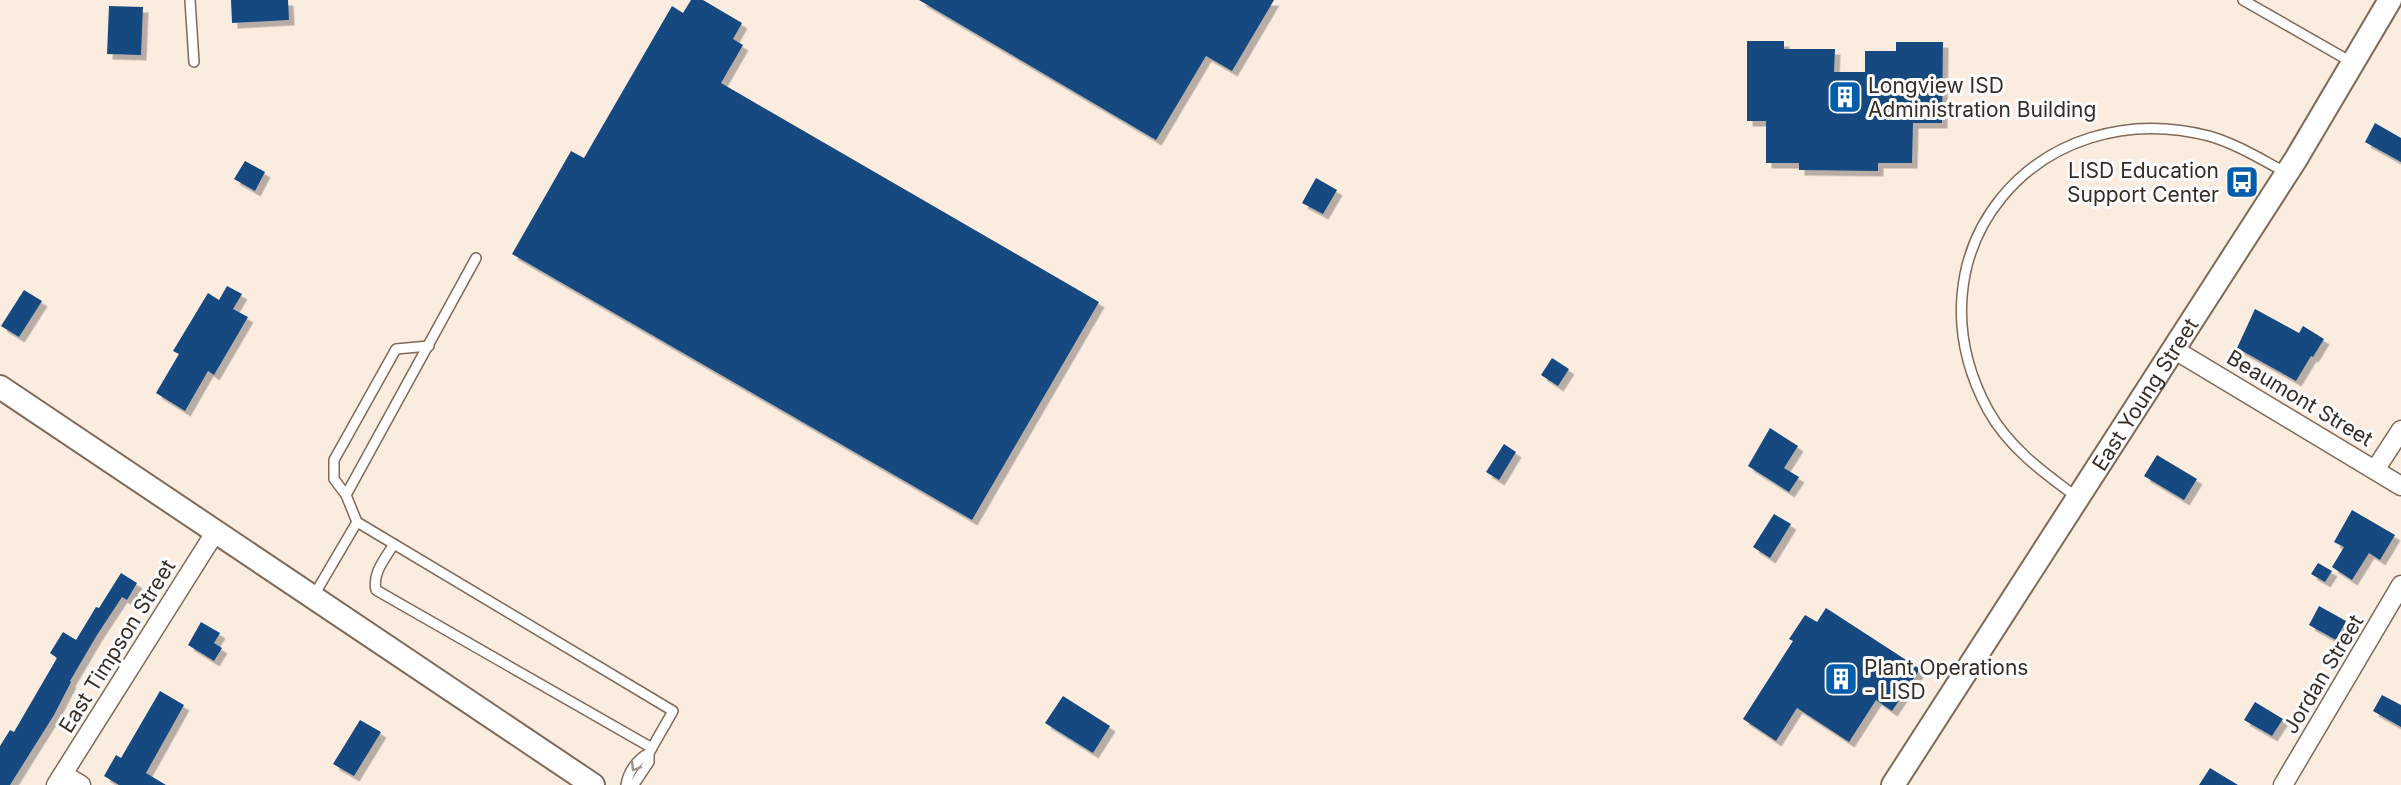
<svg xmlns="http://www.w3.org/2000/svg" width="2401" height="785" viewBox="0 0 2401 785" font-family="Inter,sans-serif">
<defs>
<filter id="shadow"><feDropShadow dx="5.5" dy="5.5" stdDeviation="0" flood-color="#0004"/></filter>
</defs>
<rect width="100%" height="100%" fill="#fbece0"/>
<g fill="#16497f" filter="url(#shadow)">
<path d="M231,0h57l1,20 -57,3z"/>
<path d="M691,0h12l39,23 -9,16 10,6 -22,38 378,219 -127,218 -460,-266 59,-103 13,7 88,-152 11,7z"/>
<path d="M919,0h355l-42,71 -26,-15 -50,84z"/>
<path d="M109,6l34,1 -2,48 -34,-1z"/>
<path d="M1747,41h37v8h51l-1,23h31v-21h31v-9h47l-1,81h-29l-1,40h-34v8l-79,-1v-7h-33v-42h-19z"/>
<path d="M2375,123l26,15v24l-36,-20z"/>
<path d="M245,161l20,11 -10,19 -21,-12z"/>
<path d="M1316,178l21,12 -14,24 -21,-11z"/>
<path d="M227,286l15,8 -9,15 15,8 -34,58 -6,-4 -23,40 -29,-18 23,-39 -6,-3 35,-58 11,7z"/>
<path d="M24,290l18,11 -23,36 -18,-11z"/>
<path d="M2255,309l44,24 4,-7 21,13 -11,18 -2,-1 -15,25 -59,-33z"/>
<path d="M1552,358l17,11 -11,17 -17,-11z"/>
<path d="M1770,428l28,18 -14,22 15,9 -10,15 -41,-26z"/>
<path d="M1504,444l12,8 -17,28 -13,-8z"/>
<path d="M2157,455l40,24 -13,21 -40,-24z"/>
<path d="M2352,510l43,25 -15,25 -11,-7 -17,27 -20,-13 12,-20 -10,-5z"/>
<path d="M1774,514l17,10 -21,34 -17,-11z"/>
<path d="M2318,563l14,8 -7,11 -14,-8z"/>
<path d="M121,573l16,10 -10,17 -5,-3 -25,38 -27,46 1,1 -17,33 -44,70h-10v-39l10,-16 4,2 43,-74 -7,-5 13,-21 13,8 20,-33 3,1z"/>
<path d="M2319,606l27,15 -10,19 -27,-15z"/>
<path d="M1826,608l94,61 -28,42 -16,-11 -27,42 -52,-34 -21,33 -33,-22 50,-78 -4,-2 16,-24 12,7z"/>
<path d="M201,622l19,11 -6,10 8,5 -8,13 -26,-16z"/>
<path d="M160,691l24,14 -38,68 20,12h-47l-15,-9 12,-21 5,3z"/>
<path d="M2382,695l19,10v22l-28,-16z"/>
<path d="M1063,696l47,30 -17,27 -48,-30z"/>
<path d="M2255,702l28,17 -11,17 -28,-16z"/>
<path d="M360,720l21,12 -27,44 -21,-12z"/>
<path d="M2210,768l28,17h-39z"/>
</g>
<g fill="none" stroke-linecap="round" stroke-linejoin="round">
<g stroke="#806a57" stroke-width="12">
<g id="service">
<path d="M190,0l4,62"/>
<path d="M2243,0l110,63"/>
<path d="M346,495l-12,-16v-19l62,-111 33,-3"/>
<path d="M2078,498c-34,-25 -69,-50 -90,-88 -86,-159 50,-318 221,-274 28,8 53,24 78,37"/>
<path d="M357,522l-11,-27 130,-237"/>
<path d="M394,544c-9,15 -22,29 -18,46l276,158"/>
<path d="M313,597l44,-75 316,189 -24,42v9l-14,21 -5,2"/>
<path d="M626,785c2,-13 11,-26 23,-32"/>
</g>
</g>
<g stroke="#806a57" stroke-width="21">
<g id="minor">
<path d="M2175,350l226,136"/>
<path d="M2375,470l26,-40"/>
<path d="M63,774l18,11"/>
<path d="M56,785l160,-254"/>
<path d="M2283,785l118,-200"/>
</g>
</g>
<g stroke="#806a57" stroke-width="26">
<g id="tertiary">
<path d="M0,387l593,398"/>
<path id="s1" d="M1893,785l403,-626 94,-159"/>
</g>
</g>
<use href="#service" stroke="#fff" stroke-width="9"/>
<use href="#minor" stroke="#fff" stroke-width="18"/>
<use href="#tertiary" stroke="#fff" stroke-width="22"/>
</g>
<defs><path id="oneway-chevron" d="M-2-3.5L2.5 0L-2 3.5" fill="none" stroke-width="1.6" stroke-linecap="round" stroke-linejoin="round" transform="scale(1.5)"/></defs>
<use stroke="#9a9692" href="#oneway-chevron" transform="translate(635 767) rotate(122)"/>
<defs>
<g id="building-square" transform="scale(1.725)"><rect x="-9" y="-9" width="18" height="18" rx="4" fill="#045daa" stroke="#fcfcfc"/><path d="M-4-6H4V6H1V3H-1V6H-4ZM-2.5-4.3h1.7v1.8h-1.7ZM.8-4.3h1.7v1.8H.8ZM-2.5-1h1.7V.8h-1.7ZM.8-1h1.7V.8H.8Z" fill="#fff"/></g>
<g id="bus-square" transform="scale(1.725)"><rect x="-9" y="-9" width="18" height="18" rx="4" fill="#045daa" stroke="#fcfcfc"/><path d="M-5-6H5V4H4V6H2V4H-2V6H-4V4H-5ZM-3.5-4V0h7V-4ZM-3.5 1.2v1.5H-2V1.2ZM2 1.2v1.5H3.5V1.2Z" fill="#fff"/></g>
</defs>
<g fill-rule="evenodd">
<use href="#building-square" x="1845" y="97"/>
<use href="#bus-square" x="2242" y="182"/>
<use href="#building-square" x="1841" y="679"/>
</g>
<g text-anchor="middle" dominant-baseline="central" stroke-width="6" stroke-linejoin="round" paint-order="stroke">
<g font-size="21" fill="#362d25" stroke="#fcfcfc" text-anchor="start">
<text x="1868" y="85">Longview ISD<tspan x="1868" dy="24">Administration Building</tspan></text>
<text x="2219" y="170" text-anchor="end">LISD Education<tspan x="2219" dy="24">Support Center</tspan></text>
<text x="1864" y="667">Plant Operations<tspan x="1864" dy="24">- LISD</tspan></text>
</g>
<g font-size="21" fill="#362d25" stroke="#fcfcfc">
<text stroke="none"><textPath href="#s1" startOffset="465">East Young Street</textPath></text>
<text transform="translate(2300 398) rotate(31)">Beaumont Street</text>
<text transform="translate(117 646) rotate(-58)">East Timpson Street</text>
<text transform="translate(2323 674) rotate(-59)">Jordan Street</text>
</g>
</g>
</svg>
